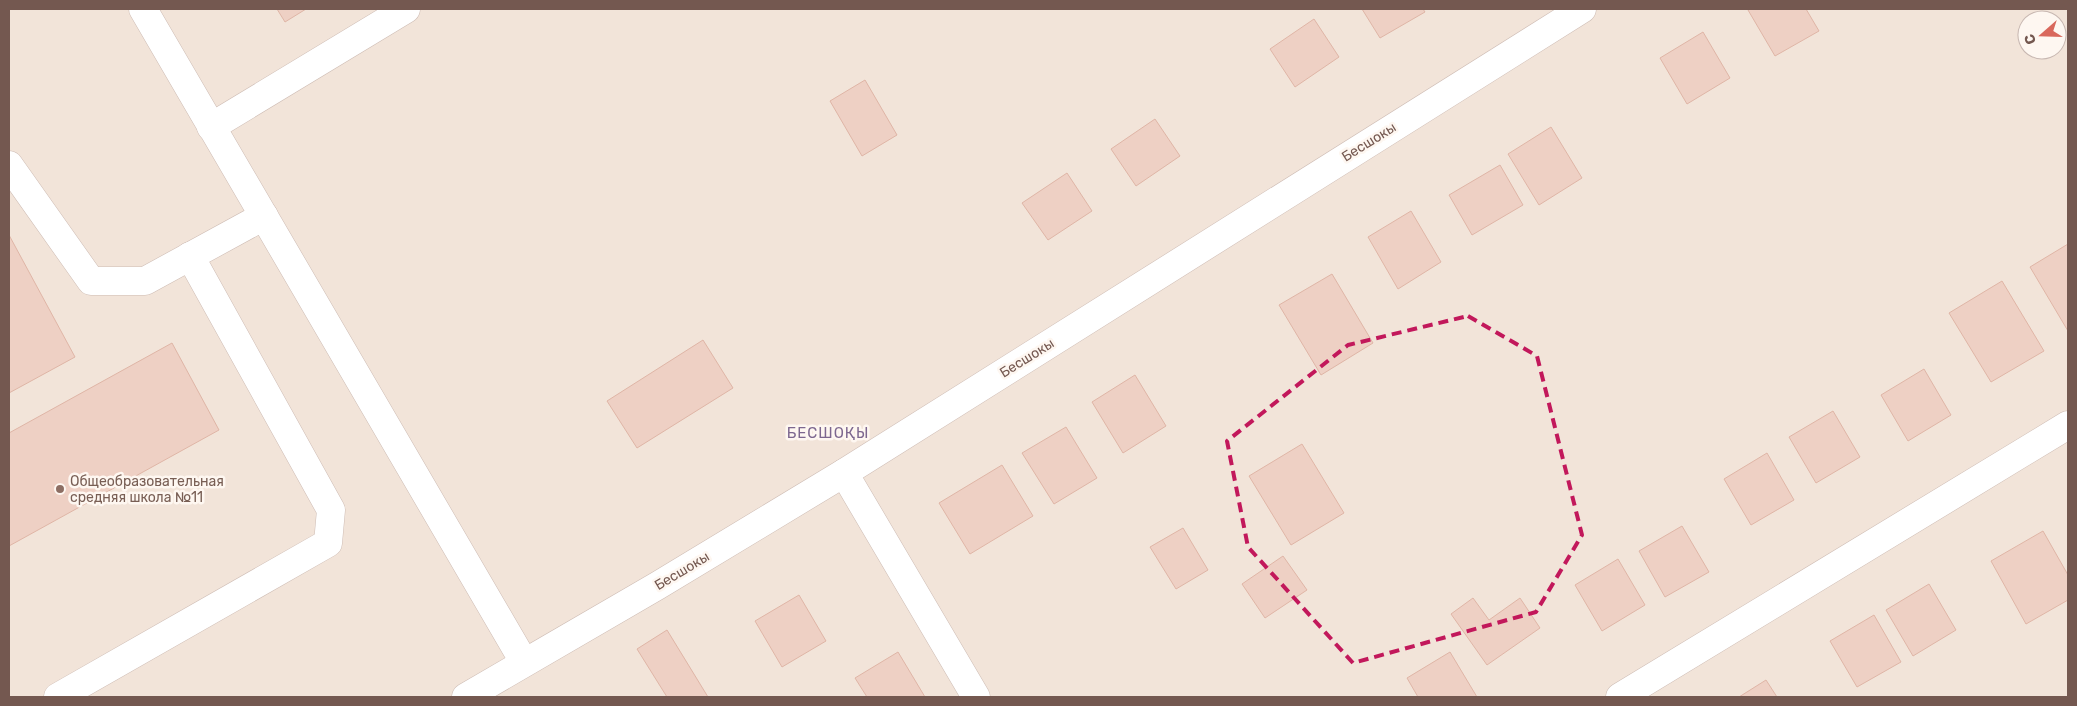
<svg xmlns="http://www.w3.org/2000/svg" width="2077" height="706" viewBox="0 0 2077 706" font-family="Rubik,sans-serif">
<rect width="100%" height="100%" fill="#fbf2ea"/>
<path fill="#f2e4d9" fill-rule="evenodd" d="M9,9h2059v688h-2059zM2027,20h30v30h-30z"/>
<g fill="#eed0c4" stroke="#dfb5a6">
<path d="M277,9h29l-21,13z"/>
<path d="M1362,9h61l2,3 -45,26z"/>
<path d="M1750,9h56l13,22 -44,25 -27,-46z"/>
<path d="M1314,19l25,38 -44,30 -25,-38z"/>
<path d="M1703,32l27,46 -43,26 -27,-46z"/>
<path d="M865,80l32,55 -35,21 -32,-55z"/>
<path d="M1155,119l25,37 -44,30 -25,-37z"/>
<path d="M1551,127l31,51 -43,27 -31,-51z"/>
<path d="M1500,165l23,40 -51,30 -23,-40z"/>
<path d="M1067,173l25,38 -44,29 -26,-37z"/>
<path d="M1411,211l30,51 -43,27 -30,-52z"/>
<path d="M9,235l66,122 -66,36z"/>
<path d="M2068,244v87l-38,-64z"/>
<path d="M1332,274l41,69 -52,32 -42,-70z"/>
<path d="M2002,281l42,70 -53,31 -42,-69z"/>
<path d="M703,340l30,48 -96,60 -30,-47z"/>
<path d="M172,343l47,87 -210,116v-113z"/>
<path d="M1924,369l27,46 -43,26 -27,-46z"/>
<path d="M1135,375l31,51 -43,27 -31,-51z"/>
<path d="M1833,411l27,46 -44,26 -27,-46z"/>
<path d="M1066,427l31,51 -43,26 -32,-51z"/>
<path d="M1302,444l42,69 -53,32 -42,-69z"/>
<path d="M1767,453l27,47 -43,25 -27,-46z"/>
<path d="M1002,465l31,51 -63,38 -31,-51z"/>
<path d="M1682,526l27,46 -44,25 -26,-46z"/>
<path d="M1183,528l25,42 -32,19 -26,-42z"/>
<path d="M2043,531l25,44v25l-42,24 -35,-63z"/>
<path d="M1283,556l24,34 -42,28 -23,-34z"/>
<path d="M1618,559l27,46 -43,26 -27,-46z"/>
<path d="M1929,584l27,46 -43,26 -27,-46z"/>
<path d="M799,595l27,46 -44,26 -27,-46z"/>
<path d="M1473,598l16,22 31,-22 20,30 -53,37 -36,-51z"/>
<path d="M1874,615l27,47 -44,25 -27,-46z"/>
<path d="M667,630l41,67h-41l-30,-48z"/>
<path d="M898,652l27,45h-58l-12,-19z"/>
<path d="M1450,652l27,45h-59l-11,-19z"/>
<path d="M1766,680l11,17h-38z"/>
</g>
<g fill="none" stroke-linecap="round" stroke-linejoin="round">
<g stroke="#cebcb4" stroke-width="29">
<g id="minor">
<path d="M143,9l381,653"/>
<path d="M211,127l195,-118"/>
<path d="M9,165l82,116h54l119,-65"/>
<path d="M844,473l132,224"/>
<path d="M58,697l270,-154 3,-33 -141,-254"/>
<path d="M466,697l191,-111 187,-113 738,-464"/>
<path d="M1620,697l448,-272"/>
</g>
</g>
<use href="#minor" stroke="#fff" stroke-width="28"/>
</g>
<path fill="none" stroke="#c2185b" stroke-width="4" stroke-dasharray="10 6" stroke-linejoin="round" d="M1468,316l69,40 45,179 -46,77 -183,51 -105,-116 -21,-106 121,-96z"/>
<circle fill="#8d6e63" stroke="#fef7f1" stroke-width="2" cx="60" cy="489" r="5"/>
<g text-anchor="middle" dominant-baseline="central" stroke-width="5" stroke-linejoin="round" paint-order="stroke">
<g font-size="14" fill="#745850" stroke="#fef7f1">
<text transform="translate(1369 142) rotate(-32)">Бесшокы</text>
<text transform="translate(1027 358) rotate(-32)">Бесшокы</text>
<text transform="translate(682 571) rotate(-31)">Бесшокы</text>
</g>
<g font-size="14" fill="#785e54" stroke="#fef7f1" text-anchor="start">
<text x="70" y="481">Общеобразовательная<tspan x="70" dy="16">средняя школа №11</tspan></text>
</g>
<g font-size="15" letter-spacing="1" fill="#7d678f" stroke="#fef7f1">
<text x="828" y="433">БЕСШОҚЫ</text>
</g>
</g>
<rect width="2077" height="706" fill="none" stroke="#745850" stroke-width="20"/>
<g transform="translate(2042 35) rotate(250)"><circle r="24" fill="#fef7f1" stroke="#c7b7b1"/>
<path d="M0-4L9 19L0 12L-9 19Z" fill="#d9685c"/>
<text y="-8" font-size="14" font-weight="bold" text-anchor="middle" fill="#745850">С</text>
</g>
</svg>
